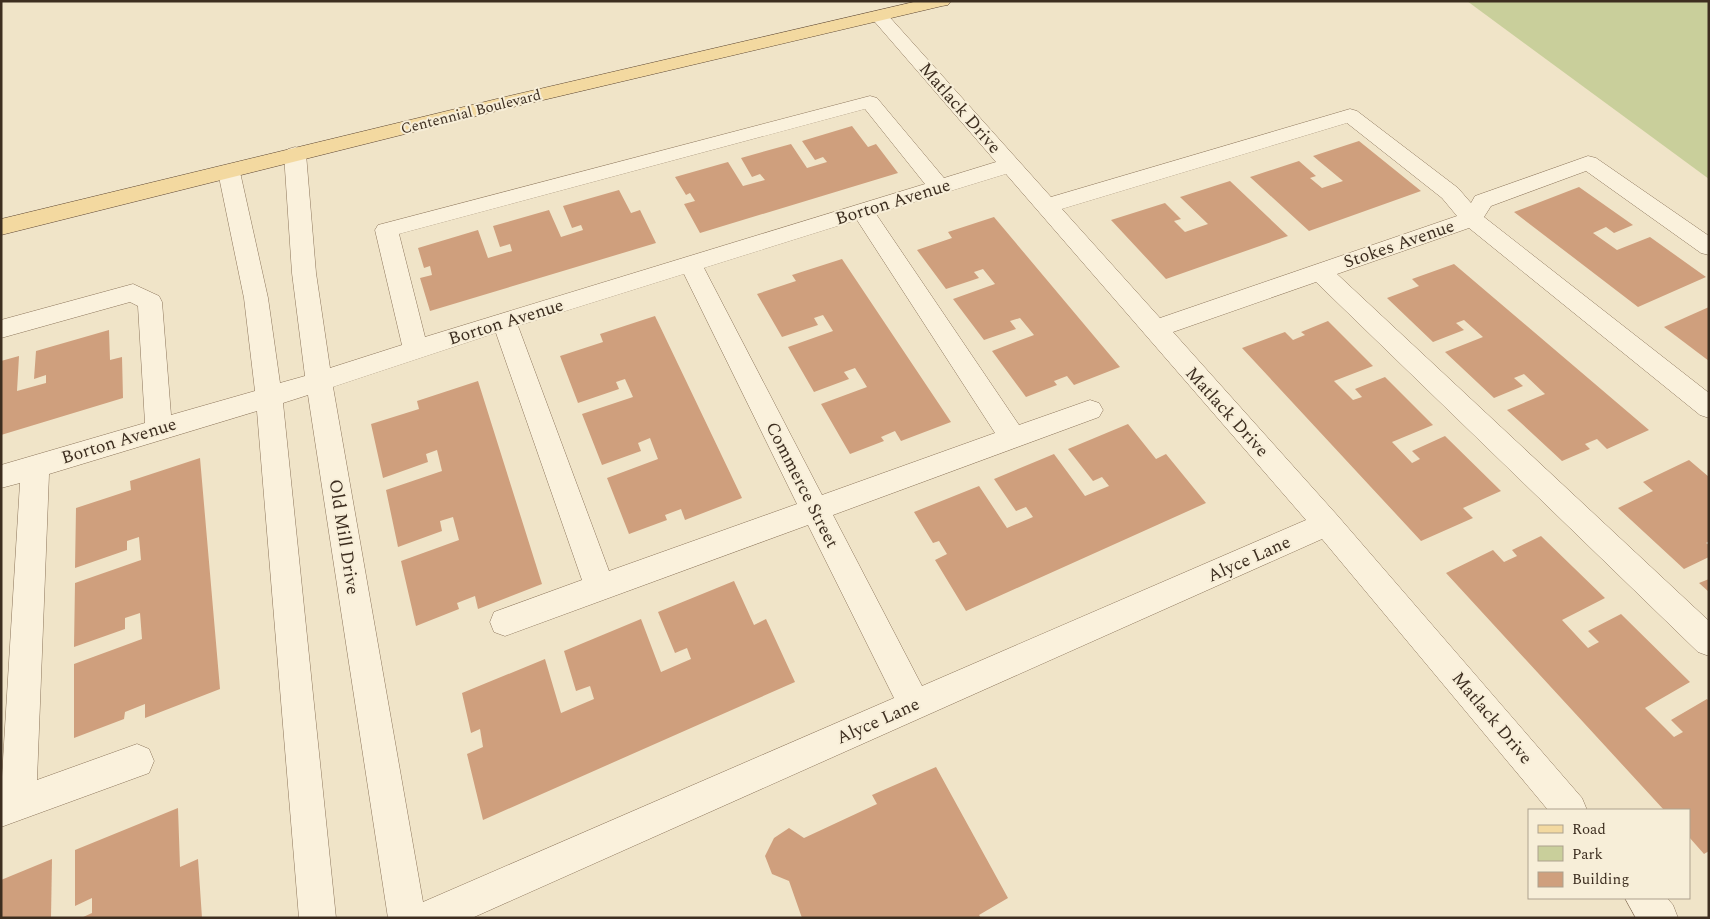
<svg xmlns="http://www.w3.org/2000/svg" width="1710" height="919" viewBox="0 0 1710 919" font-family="Spectral,serif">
<rect width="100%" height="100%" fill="#f0e4c8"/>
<path fill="#c9cf9b" d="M1467,1h242v178z"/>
<g fill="#cf9f7d">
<path d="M852,126l16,21 8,-3 22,29 -198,60 -16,-29 11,-3 -5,-8 -4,2 -11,-18 53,-15 15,24 22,-6 -5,-6 -8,3 -11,-19 50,-14 16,24 20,-6 -4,-5 -8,3 -13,-19z"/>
<path d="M1359,141l62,50 -112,40 -59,-54 49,-16 17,15 -6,2 12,10 21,-7 -30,-25z"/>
<path d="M1230,181l58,55 -122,43 -55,-59 54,-17 16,16 -7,2 11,11 23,-8 -28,-27z"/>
<path d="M1579,187l54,38 -19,8 -8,-6 -13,6 24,17 33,-13 56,40 -68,30 -124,-95z"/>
<path d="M619,190l12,23 9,-3 16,33 -226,68 -10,-33 12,-3 -2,-9 -6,2 -6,-20 60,-18 10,28 24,-7 -2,-7 -10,3 -7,-21 56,-16 12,27 22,-7 -2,-5 -9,3 -9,-22z"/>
<path d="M994,217l126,150 -46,18 -7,-9 -13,5 3,4 -31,12 -34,-46 42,-16 -14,-17 -10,3 6,8 -32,11 -31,-41 42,-15 -12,-15 -9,3 5,6 -33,11 -29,-39 35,-12 -4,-6z"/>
<path d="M842,259l109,163 -50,19 -6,-10 -14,6 3,4 -34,13 -29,-50 46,-17 -12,-19 -11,4 5,7 -35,13 -26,-45 45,-16 -10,-16 -9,3 4,7 -36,12 -25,-43 39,-13 -4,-6z"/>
<path d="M1454,264l195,166 -42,19 -10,-10 -12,5 5,5 -28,12 -55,-51 38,-16 -21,-20 -10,4 9,8 -29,12 -49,-46 38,-15 -19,-17 -8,3 8,7 -31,12 -46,-44 32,-12 -7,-7z"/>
<path d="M1709,307v54l-45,-34z"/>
<path d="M655,316l87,182 -57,22 -4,-11 -16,6 2,5 -38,14 -22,-56 51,-19 -8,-21 -12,5 3,8 -39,14 -20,-51 51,-17 -8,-18 -9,3 3,7 -41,14 -18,-47 43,-14 -3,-8z"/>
<path d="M1328,321l45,45 -39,15 19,19 9,-3 -7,-8 30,-12 48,48 -41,17 20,21 8,-4 -8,-8 33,-15 56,55 -38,17 10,10 -52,23 -179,-193 43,-16 8,8 12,-5 -4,-3z"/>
<path d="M109,330l1,30 12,-3 1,41 -122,37v-74l18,-5 -2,35 29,-8v-8l-12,4 2,-28z"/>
<path d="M478,381l64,203 -64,25 -3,-13 -18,7 2,6 -43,17 -15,-65 58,-21 -6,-23 -13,4 2,10 -44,16 -12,-57 56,-19 -5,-21 -11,4 2,8 -45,16 -12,-54 48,-15 -2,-8z"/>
<path d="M1128,424l28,35 10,-5 40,49 -240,108 -31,-51 12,-6 -8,-13 -6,2 -19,-31 65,-26 28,42 26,-11 -7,-10 -10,4 -22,-32 60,-25 31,42 24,-10 -7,-9 -9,4 -25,-32z"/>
<path d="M200,458l20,231 -75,29v-14l-20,8 -1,7 -50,19v-74l68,-25 -2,-26 -15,5v11l-51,18 1,-64 66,-23 -2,-23 -12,4v9l-52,18 1,-60 55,-18 -1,-9z"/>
<path d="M1689,460l20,17v64l-3,2 3,2v12l-25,12 -66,-61 35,-17 -10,-9z"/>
<path d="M1541,536l64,62 -43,22 26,28 11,-6 -11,-11 33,-17 69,68 -45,26 29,29 9,-5 -12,-12 36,-21 2,2v150l-5,3 -15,-17v-27h-25l-218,-237 47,-23 11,12 13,-6 -5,-6z"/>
<path d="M1709,579v13l-10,-9z"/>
<path d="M734,581l20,44 12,-6 29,63 -312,138 -16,-66 16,-7 -3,-18 -9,4 -9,-40 83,-34 16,54 33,-14 -4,-13 -14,5 -12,-40 77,-32 20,53 30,-13 -4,-11 -12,5 -17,-41z"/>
<path d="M936,767l72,131 -29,17 2,3h-179l-13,-37 -17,-7 -7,-18 9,-18 15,-10 15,10 73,-34 -5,-9z"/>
<path d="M178,808l2,59 18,-8 4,59h-121l11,-5v-15l-17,8v-56z"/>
<path d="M52,859l-1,59h-50v-38z"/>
</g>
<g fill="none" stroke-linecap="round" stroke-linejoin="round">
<g stroke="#8d765c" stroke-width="1">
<g id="minor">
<path d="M880,12l6,1 165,184 299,-88 7,2 101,77 13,15 4,-7 113,-40 8,2 113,78v19l-8,-2 -115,-82 -95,35 -7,11 225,176v25l-9,-3 -231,-187 -132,46 372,347v35l-11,-4 -382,-370 -143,50 164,183 245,283 5,12h-39l-226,-271 -850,379h-84l-80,-523 -25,8 53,515h-37l-42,-507 -208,63 -12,306 100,-36 12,5 5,12 -5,12 -148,54v-34l19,-310 -19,5v-23l144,-42 -7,-117 -8,-4 -129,36v-18l132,-36 26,12 3,6 9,113 84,-24 -11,-93 -26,-126 3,-5 8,-2 8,2 3,5 28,126 12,85 25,-7 -13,-103 -8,-119 4,-5 7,-2 7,2 4,5 10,119 14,95 72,-23 -27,-115 3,-5 492,-129 7,2 67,80 52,-16 -122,-141 -3,-4 3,-4zM865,109l60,75 -500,153 -26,-103zM1347,123l95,75 15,18 -297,102 -98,-109zM1006,174l300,346 -384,166 -89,-171 266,-98 4,-7 -4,-7 -9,-3 -71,25 -143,-211zM857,220l138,213 -173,62 -118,-227zM684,274l113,230 -188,67 -91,-245zM496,333l86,247 -88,32 -4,10 4,10 11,4 303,-111 86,173 -471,204 -90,-515z"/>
<path d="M1625,898h42l6,7 5,13h-42z"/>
</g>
</g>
<g stroke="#5b4430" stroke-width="1">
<path id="major" d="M918,1h33l-3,4 -6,1 -437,103 -504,126v-16l504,-122z"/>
</g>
<use href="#minor" fill="#faf1dc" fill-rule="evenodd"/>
<use href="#major" fill="#f3d9a0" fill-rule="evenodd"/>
</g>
<g text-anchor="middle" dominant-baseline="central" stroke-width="4" stroke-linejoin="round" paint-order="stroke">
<g font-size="15" fill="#3d2e20" stroke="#f7eed8">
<text transform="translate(471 112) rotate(-14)">Centennial Boulevard</text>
</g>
<g font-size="18" fill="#3d2e20" stroke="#f7eed8">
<text transform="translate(960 108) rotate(49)">Matlack Drive</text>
<text transform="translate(893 202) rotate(-17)">Borton Avenue</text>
<text transform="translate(1399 244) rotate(-19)">Stokes Avenue</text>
<text transform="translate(506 322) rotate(-17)">Borton Avenue</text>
<text transform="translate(1227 412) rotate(48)">Matlack Drive</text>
<text transform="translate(119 441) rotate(-17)">Borton Avenue</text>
<text transform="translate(802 485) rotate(63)">Commerce Street</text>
<text transform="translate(344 537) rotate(81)">Old Mill Drive</text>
<text transform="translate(1249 559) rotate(-24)">Alyce Lane</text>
<text transform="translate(1492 718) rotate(50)">Matlack Drive</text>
<text transform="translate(878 721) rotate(-24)">Alyce Lane</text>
</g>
</g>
<rect width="1710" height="919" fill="none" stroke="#3d2e20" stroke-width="5"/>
<rect x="1528" y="809" width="162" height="90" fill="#f7eed8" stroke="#ada18e"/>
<rect x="1538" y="825" width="25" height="8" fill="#f3d9a0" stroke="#ada18e"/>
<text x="1572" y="834" font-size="15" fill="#3d2e20">Road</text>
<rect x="1538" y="846" width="25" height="15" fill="#c9cf9b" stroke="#ada18e"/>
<text x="1572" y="859" font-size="15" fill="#3d2e20">Park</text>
<rect x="1538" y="872" width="25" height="15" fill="#cf9f7d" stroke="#ada18e"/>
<text x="1572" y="884" font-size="15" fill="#3d2e20">Building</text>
</svg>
